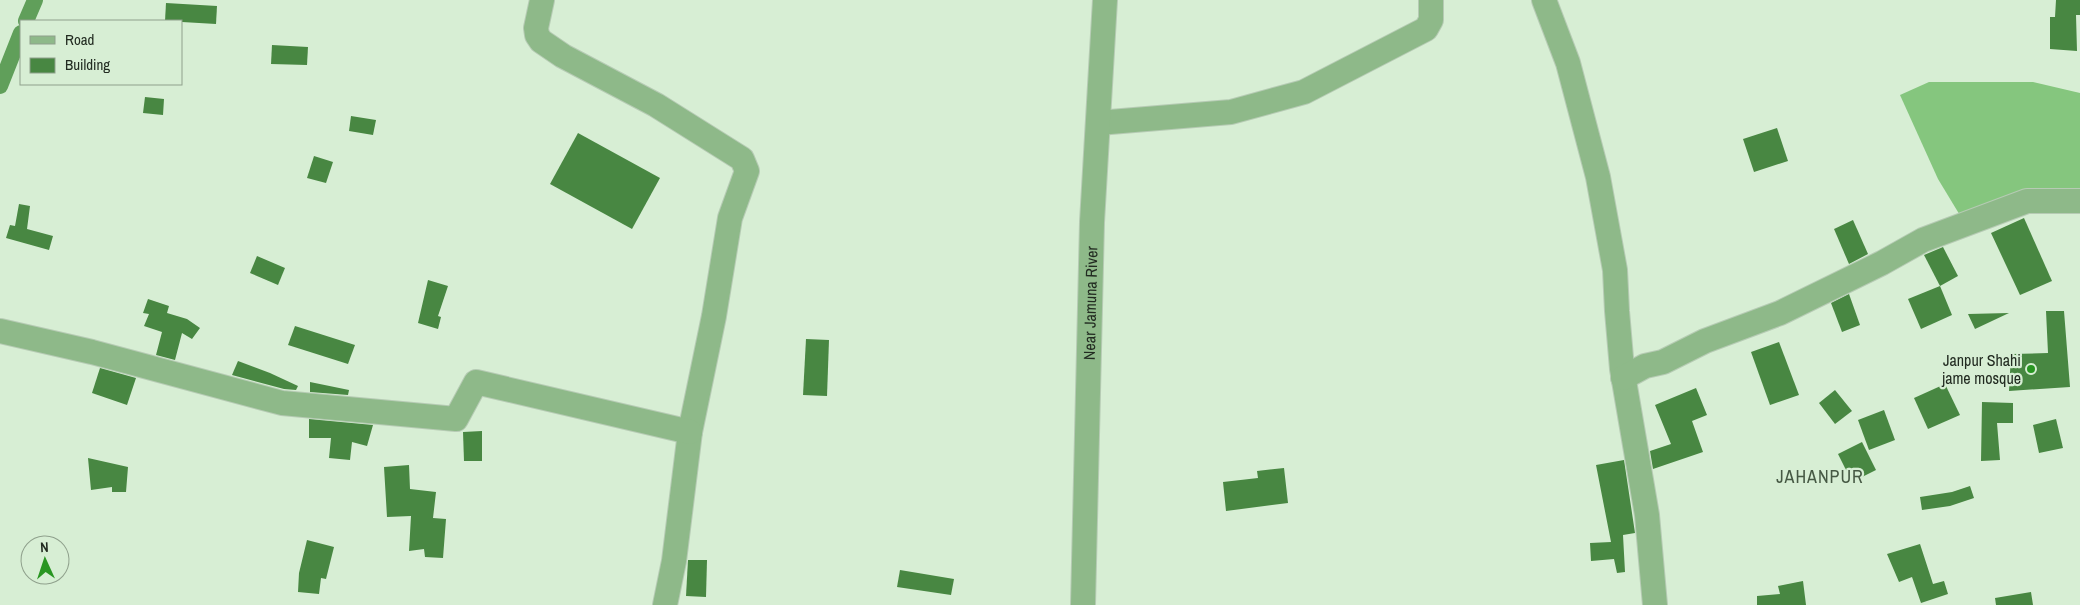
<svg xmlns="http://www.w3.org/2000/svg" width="2080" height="605" viewBox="0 0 2080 605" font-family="'Archivo Narrow',sans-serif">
<rect width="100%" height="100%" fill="#d7eed4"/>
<path fill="#85c67e" d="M1929,82h104l47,11v109l-119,15 -23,-38 -38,-84z"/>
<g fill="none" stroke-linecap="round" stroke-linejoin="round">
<g stroke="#609f5a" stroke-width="16">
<path d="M26,21l9,-21"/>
<path d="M0,86l21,-53"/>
</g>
</g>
<g fill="#488742">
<path d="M2056,0h24v15h-4l1,36 -27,-2v-32h5z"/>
<path d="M166,3l51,3 -1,18 -51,-3z"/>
<path d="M272,45l36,2 -1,18 -36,-1z"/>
<path d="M145,97l19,2 -1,16 -20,-2z"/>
<path d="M351,116l25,4 -3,15 -24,-4z"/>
<path d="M1777,128l11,33 -34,11 -11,-33z"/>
<path d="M578,133l82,45 -28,51 -82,-45z"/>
<path d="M314,156l19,6 -7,21 -19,-5z"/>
<path d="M19,204l11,2 -3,23 26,7 -4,14 -43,-12 4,-13 5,1z"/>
<path d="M2024,218l28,63 -32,14 -29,-62z"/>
<path d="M1853,220l15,34 -19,10 -15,-35z"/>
<path d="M1943,247l15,29 -18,10 -16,-31z"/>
<path d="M257,256l28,12 -7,17 -28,-12z"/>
<path d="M428,280l20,6 -10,30 3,1 -3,12 -20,-6z"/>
<path d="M1940,286l12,29 -31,14 -13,-30z"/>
<path d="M1849,294l11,31 -18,7 -11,-29z"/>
<path d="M148,299l21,7 -2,7 20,6 13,9 -8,11 -10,-6 -7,27 -19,-5 6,-23 -18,-6 5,-12 -6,-1z"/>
<path d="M2046,311h18l6,76 -61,4 2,-37 37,-1z"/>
<path d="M2009,313l-34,16 -7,-15z"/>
<path d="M295,326l60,19 -7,19 -60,-19z"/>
<path d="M806,339l23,1 -2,56 -24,-1z"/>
<path d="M1779,342l20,53 -29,10 -19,-53z"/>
<path d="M238,361l32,12 28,13 -2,4 -12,-1 -52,-14z"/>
<path d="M100,368l36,10 -9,27 -35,-12z"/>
<path d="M310,382l39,8 -1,5 -38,-3z"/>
<path d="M1945,384l15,31 -32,14 -14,-31z"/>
<path d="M1696,388l11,27 -15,6 11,31 -50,17 -3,-18 21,-7 -16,-39z"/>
<path d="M1835,390l17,21 -17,13 -16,-21z"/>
<path d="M1982,402l31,1v20h-16l3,37 -19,1z"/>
<path d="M1884,410l11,30 -26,10 -11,-30z"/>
<path d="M309,419l64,6 -6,21 -15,-4 -2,18 -21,-2 2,-20h-22z"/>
<path d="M2056,419l7,29 -24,5 -6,-28z"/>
<path d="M482,431v30h-18l-1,-29z"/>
<path d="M1862,442l14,28 -24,12 -14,-28z"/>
<path d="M88,458l40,9 -2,25h-14v-5l-21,3z"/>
<path d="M1624,460l11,73 -12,2 2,37 -8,1 -3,-14 -23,2 -1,-18 21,-1 -15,-77z"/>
<path d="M409,465l1,24 26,3 -3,26 13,1 -3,39 -18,-1 -1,-8 -15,2 2,-35 -24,1 -3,-50z"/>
<path d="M1284,468l4,35 -62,8 -3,-29 35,-4 -1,-7z"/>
<path d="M1970,486l4,12 -24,8 -28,4 -2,-13 32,-5z"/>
<path d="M307,540l27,7 -8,32 -5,-1 -2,16 -21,-2 1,-19z"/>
<path d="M1920,544l13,40 11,-3 4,13 -27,9 -9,-26 -13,5 -12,-28z"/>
<path d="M688,560h19l-1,37 -20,-1z"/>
<path d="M900,570l54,9 -3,16 -54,-8z"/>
<path d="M1803,581l3,24h-49v-9l23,-2 -2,-8z"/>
<path d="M2031,592l2,13h-37l-1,-7z"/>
</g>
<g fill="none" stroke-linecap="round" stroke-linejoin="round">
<g stroke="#b6cbb4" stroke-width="26">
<g id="minor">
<path d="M542,0l-6,28 1,7 4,6 22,15 93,49 86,54 5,12 -17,47 -16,98 -24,116 -16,129 -9,44"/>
<path d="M1544,0l24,63 30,114 17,93 2,41 5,58 25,146 8,90"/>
<path d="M1098,123l133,-11 73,-20 122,-63 5,-9v-20"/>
<path d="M0,331l92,21 190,51 174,16 20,-37 214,50"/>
<path d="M1623,378l22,-12 18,-4 42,-21 75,-28 102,-50 41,-23 104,-39h53"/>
<path id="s1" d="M1083,605l9,-383 13,-222"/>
</g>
</g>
<use href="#minor" stroke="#8eb989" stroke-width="24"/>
</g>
<circle fill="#299622" stroke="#d7eed4" stroke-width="2" cx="2031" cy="369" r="5"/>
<g text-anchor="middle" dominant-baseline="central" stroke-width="4.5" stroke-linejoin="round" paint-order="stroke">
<g font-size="16" fill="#222b21" stroke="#d7eed4">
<text stroke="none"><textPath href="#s1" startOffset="302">Near Jamuna River</textPath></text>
</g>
<g font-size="16" fill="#222b21" stroke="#d7eed4" text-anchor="end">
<text x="2021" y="360">Janpur Shahi<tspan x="2021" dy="18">jame mosque</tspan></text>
</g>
<g font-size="18" letter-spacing="1" fill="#465944" stroke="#d7eed4">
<text x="1820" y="476">JAHANPUR</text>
</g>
</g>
<rect x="20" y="20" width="162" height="65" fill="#d7eed4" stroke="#8fa08c"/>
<rect x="30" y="36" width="25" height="8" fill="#8eb989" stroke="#8fa08c"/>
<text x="65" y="45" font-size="15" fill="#222b21">Road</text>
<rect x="30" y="58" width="25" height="15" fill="#488742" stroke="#8fa08c"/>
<text x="65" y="70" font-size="15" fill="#222b21">Building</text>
<g transform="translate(45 560) rotate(357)"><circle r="24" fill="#d7eed4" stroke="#8fa08c"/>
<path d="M0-4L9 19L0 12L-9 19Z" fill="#299622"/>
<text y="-8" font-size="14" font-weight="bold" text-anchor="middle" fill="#222b21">N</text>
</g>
</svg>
